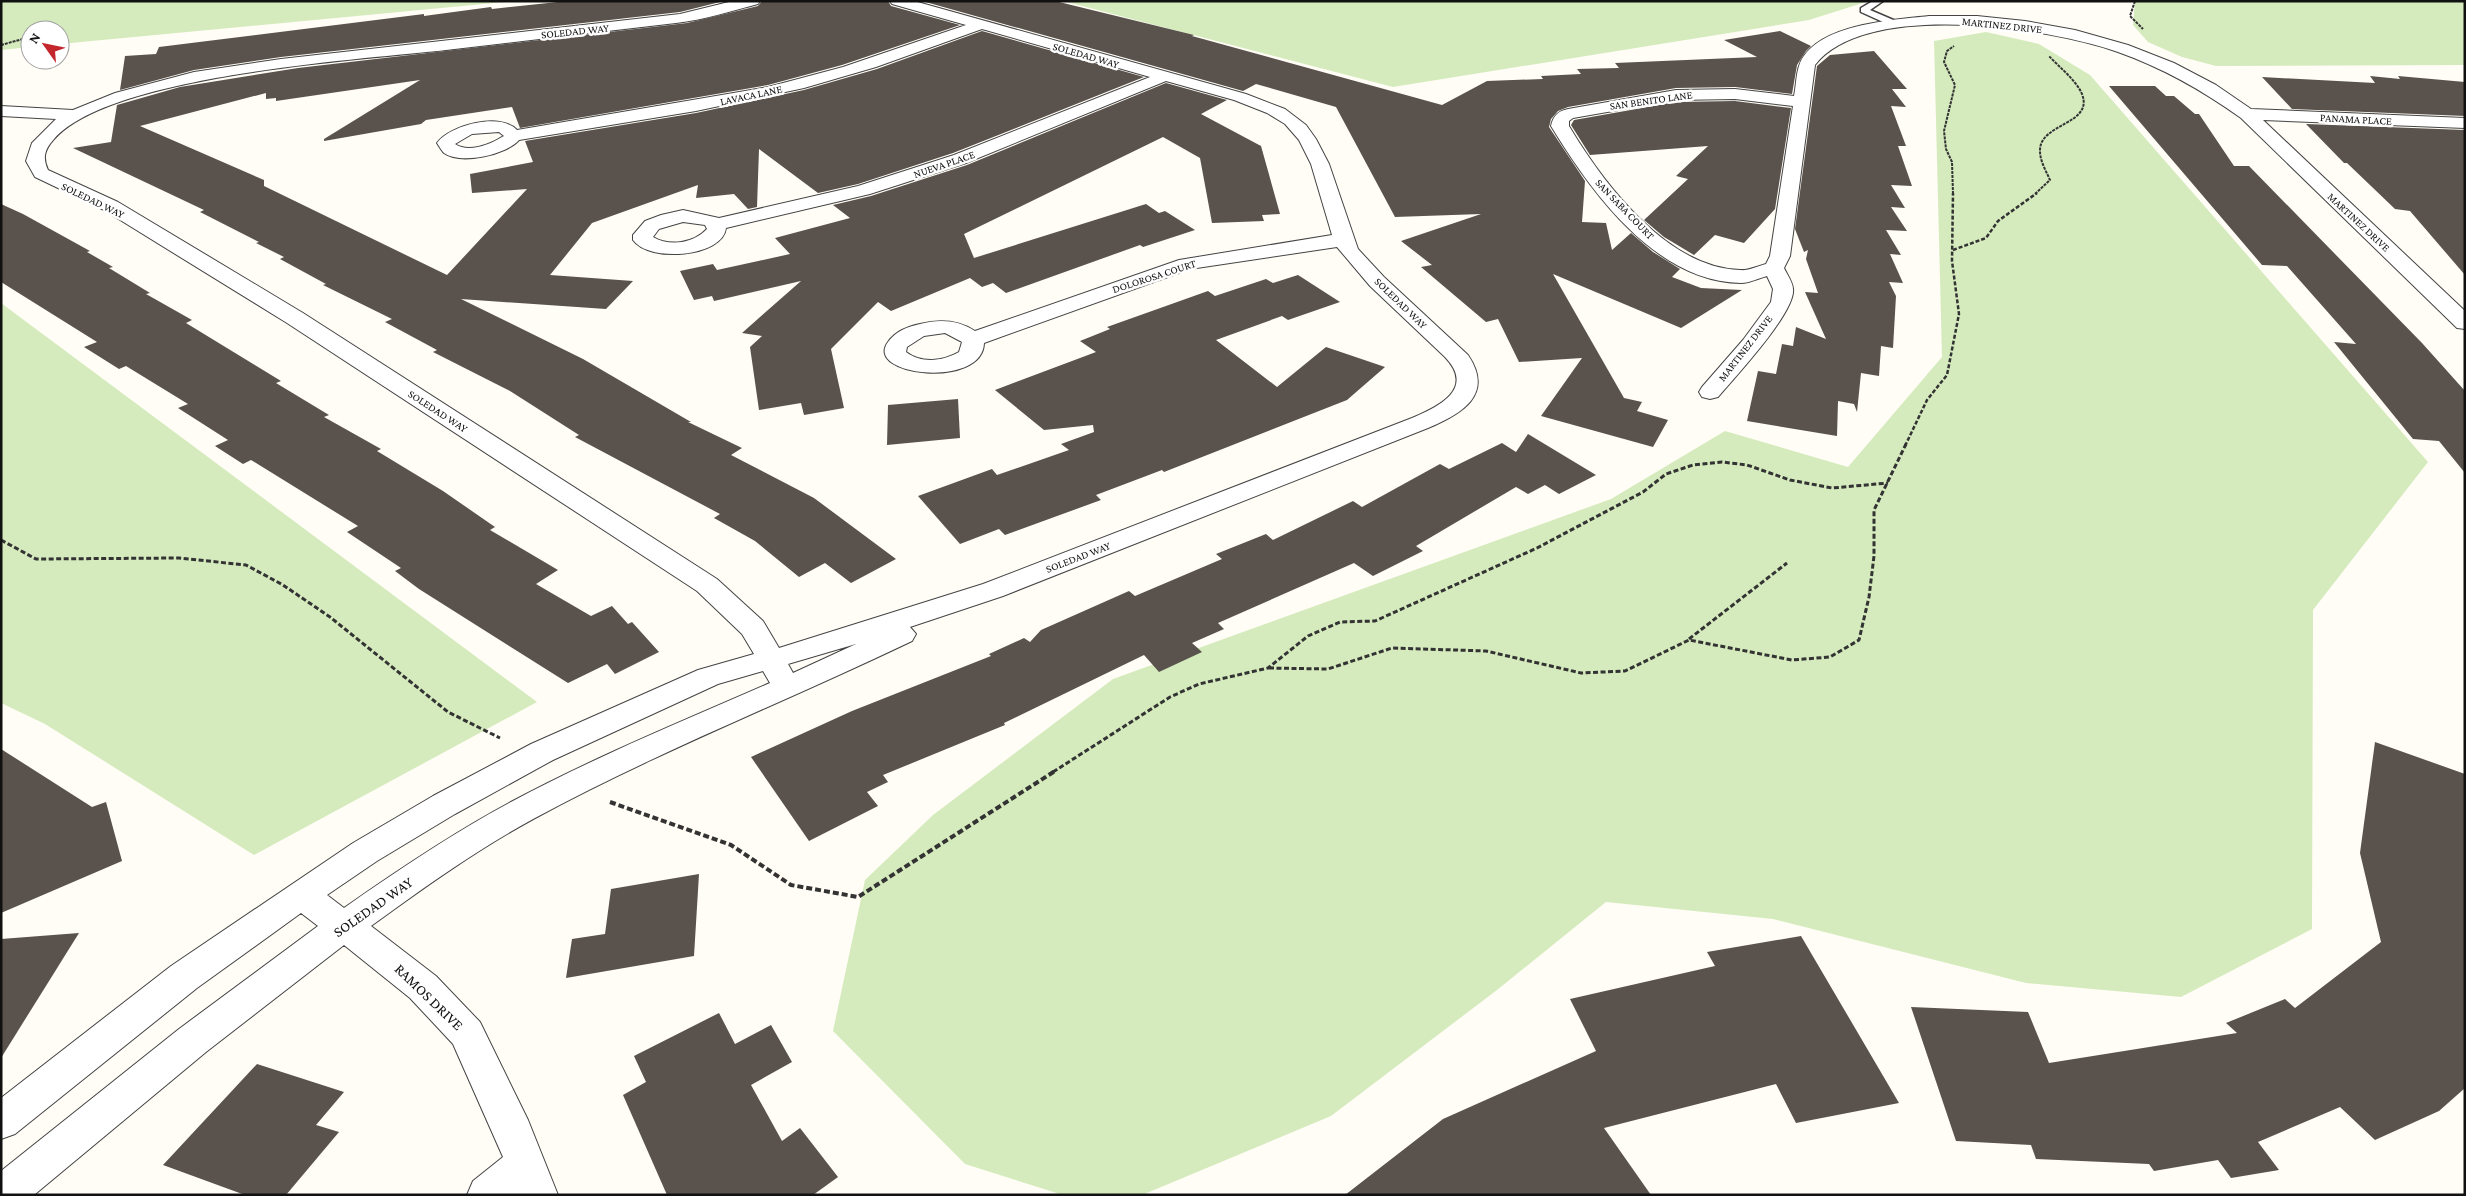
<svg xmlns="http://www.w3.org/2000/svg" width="2466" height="1196" viewBox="0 0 2466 1196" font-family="'Crimson Pro',serif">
<rect width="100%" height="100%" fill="#fffdf5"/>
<g fill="#d5ebbd">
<path d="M1,1h513l-454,43v-14h-30v17l-29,3z"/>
<path d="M1063,1h806l-60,19 -416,67z"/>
<path d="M2135,1h330v64l-249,1 -34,-9 -34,-15 -15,-17z"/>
<path d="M1986,32l53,12 51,31 338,387 -115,148 -1,319 -131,68 -155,-14 -253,-64 -167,-17 -109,88 -166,126 -189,79h-79l-98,-31 -132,-133 32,-151 68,-65 180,-136 498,-180 114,-68 123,36 94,-110 -8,-316z"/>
<path d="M1,303l536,399 -283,153 -209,-131 -44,-21z"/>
</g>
<g fill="#5a524d">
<path d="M567,1h157l-44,11 -399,45 -87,13 -74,20 5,-34 31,-2 3,-7 265,-33v2l67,-9 1,2z"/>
<path d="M762,1h126l3,5 69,19 -118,40 -74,20 -248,43 -8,-21 -86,13 -5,4 -97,17v-2l96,-59 -144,21v-3l-10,1v-6l-126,33 124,54v6l183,89 80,-86 -55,4 -2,-19 63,-12 -8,-21 171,-28 108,-23 73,-21 105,-38 162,46 -191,76 -95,31 -40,9 -59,-44 -2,58 -9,2 -14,-15 -38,4 2,-13 -106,38 -42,52 83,6 -27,28 -145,-10 122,60 108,63h-3l54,26 -11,7 83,43 82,61 -45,24 -26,-20 -26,14 -44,-36 -41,-23 6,-4 -145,-77 4,-2 -69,-44 -77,-39 4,-2 -52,-28 7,-3 -69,-34 3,-1 -46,-25 4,-2 -28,-14 3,-1 -59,-30 4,-2 -131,-62 38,-6 6,-37 63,-18 118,-19 389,-45 71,-17z"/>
<path d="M922,1h133l139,34 -2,1 250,69 45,-24 56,-2 -2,-3 40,-2 -4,-5 42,-1 -4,-5 142,-6 -33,-17 56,-9 31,15 -5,5 -9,14 -5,29 -57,-7 -59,1 -108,19 -10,4 -7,8 -2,8 36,54 -3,41 24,1 6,27 19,-17 22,19 27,17 -8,8 29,11 41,2 -61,38 -128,-54 71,124 18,4 -5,9 31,9 -15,27 -112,-31 41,-58 -63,4 -21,-43 -12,3 -65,-55 11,-2 -31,-24 80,-27 -86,3 -59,-110 -80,-23 -13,7z"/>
<path d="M1874,51l33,38h-15l14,18 -15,-1 15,40h-8l14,40 -21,-1 14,23 -14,-1 16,24 -21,-1 15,25 -11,-1 13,29 -14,-1 7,14 -3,52 -12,-2 -2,30 -18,-3 -4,39 -3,-8 -16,-3 -1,35 -90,-15 11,-50 18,3 6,-30 11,2 3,-19 30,12 -21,-47 13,1 -12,-34 2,-9 -4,2 -9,-23 22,-163 13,-11z"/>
<path d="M2370,76l30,3 -2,-3 67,6v34l-173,-7 -30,-32 113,6z"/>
<path d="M1166,83l61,17 -26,14 60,32 19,68 -18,1 2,6 -52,2 -12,-65 -37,-21 -199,97 10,24 172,-54 13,9 6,-2 30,19 -52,17 -3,-2 -134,48 -13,-10 -11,4 -12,-9 -79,33 -13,-9 -47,47 13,59 -40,7 -3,-12 -42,7 -9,-63 12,-11 -20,-3 59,-52 -87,20 -2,-5 -18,4 -14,-29 33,-7 4,6 73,-16 -15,-16 75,-20 -17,-13 38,-9 96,-31z"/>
<path d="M2109,86h46l11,10h8l21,18h4l35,52h15l173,177 43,48v82l-26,-32 -26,-2 -79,-97 22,2 -69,-78 -25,-1z"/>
<path d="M1735,101l56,7 -16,101 -31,34 -29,-8 -21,20 -30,-18 -20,-17 44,-41 -12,-3 32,-30 -118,9 -19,-30 3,-5 102,-18z"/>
<path d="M2306,124l159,6v145l-55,-64 -15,-2 -48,-46h-3z"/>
<path d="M1,204l22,10 67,37 -3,1 26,15 -4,1 41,25 -4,1 46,26 -6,3 95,58 -5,2 53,32 -5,2 57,32 -4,2 66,40 52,36 -5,3 68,40 -22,14 55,32 21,-10 16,18 4,-2 27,30 -44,22 -8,-10 -39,19 -149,-94 -24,-18 6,-3 -54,-36 11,-6 -107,-66 -8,4 -28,-18 13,-6 -50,-32 10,-4 -62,-38 -7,3 -35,-22 13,-5 -96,-60z"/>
<path d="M1298,275l42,27 -52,18 -6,-4 -66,24 61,47 49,-40 59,20 -38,33 -183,72 -2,-2 -66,25 5,5 -96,35 -6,-6 -39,15 -42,-48 74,-27 5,6 72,-25 -8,-6 33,-12 -1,-7 -49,5 -49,-40 101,-38 -16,-11 30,-12 -3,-2 101,-36 7,5 51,-17 7,4z"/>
<path d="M958,399l2,39 -73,7 1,-40z"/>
<path d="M1528,434l68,41 -37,19 -14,-9 -17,9 -12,-7 -100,59 7,5 -50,25 -19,-13 -136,60 6,6 -32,14 10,9 -43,20 -15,-17 -140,68 1,2 -122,50 5,7 -21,10 11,14 -69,35 -58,-84 101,-46 139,-55 -2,-2 35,-16 6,4 11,-12 88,-39 6,5 87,-37 -6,-5 50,-20 7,6 80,-39 9,6 78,-43 9,5 53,-26 14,9z"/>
<path d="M2375,742l90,32v314l-26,23 -64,29 -35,-33 -82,35 21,28 -48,8 -13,-18 -64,11 -5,-7 -113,-5 -5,-14 -75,-4 -45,-134 117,5 21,51 188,-30 -11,-10 59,-24 10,9 86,-66 -21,-89z"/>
<path d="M1,749l91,58 14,-5 16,59 -121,52z"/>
<path d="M699,874l-5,82 -128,22 6,-39 33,-5 6,-45z"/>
<path d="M79,933l-78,125v-119z"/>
<path d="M1801,936l98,167 -103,20 -20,-39 -172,44 47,67h-306l98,-76 153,-68 -26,-52 145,-33 -8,-14z"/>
<path d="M719,1013l16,31 36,-19 21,37 -41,23 31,56 18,-13 38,49 -25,18h-146l-44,-100 23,-13 -12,-26z"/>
<path d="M257,1064l87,28 -28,33 23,7 -53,63h-41l-82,-30z"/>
</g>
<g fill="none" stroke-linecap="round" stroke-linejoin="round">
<g stroke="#444" stroke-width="3">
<path id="lane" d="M1873,1h10l-13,9 28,12v4h-6l-31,-14v-4z"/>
</g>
<g stroke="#444" stroke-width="2">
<g id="street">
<path d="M733,1h27l-2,3c-27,7 -54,16 -82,19 -76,9 -153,18 -230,27 -88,10 -336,25 -392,89 -9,10 -12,18 -6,31l70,32 185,111 414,266 46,42 16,27 204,-64 429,-166c26,-11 64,-29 33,-61l-75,-71 -33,-39 -147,22 -206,74c-1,46 -121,33 -96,-1 8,-11 19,-15 32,-18 20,-5 38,-4 55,7l204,-71 153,-25 -21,-71 -12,-24 -14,-16 -18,-11 -33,-13 -68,-19 -200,82 -96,31 -144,34c-3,29 -77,35 -93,12v-5l12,-14 16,-6 22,-5 36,8 139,-32 96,-31 196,-78 -168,-48 -106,38 -72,21 -108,23 -177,29c-13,15 -58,25 -75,13 -2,-2 -5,-7 -7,-10 13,-18 64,-31 80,-13l251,-43 75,-20 123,-42 -74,-21 -2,-3h24l332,93 39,15 21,16 10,14 13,25 29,85 26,28 84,78c27,40 -7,59 -40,73l-425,168 -93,31 6,7 -4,7c-125,60 -255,111 -377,177 -57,31 -112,70 -164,108l65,50 44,46 48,98 30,75h-91l6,-14 30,-24 -50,-113 -43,-46 -66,-53 -138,107 -172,143h-33v-24l178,-142 139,-103 -17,-13 -104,75 -182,146 -14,5v-41l170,-132 182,-123 80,-47 98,-52 167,-74 56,-16 -12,-20 -45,-43 -410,-268 -183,-113 -69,-33 -9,-16 6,-18 24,-24 -55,-3v-10l72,4 42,-17 79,-21 87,-13 399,-45zM499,132l5,4 -2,1c-13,8 -34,16 -47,7l17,-10zM683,222l22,3 2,4c-13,14 -37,18 -54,8l6,-8zM945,333l17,9 -3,10c-16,9 -37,12 -53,0l1,-5 17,-11zM856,644l-63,29 -5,-9zM763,671l7,12c-87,38 -175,74 -259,119 -58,31 -113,68 -167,106l-17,-13 50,-34 78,-47 98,-54 165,-76z"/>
<path d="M1929,16h48l48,5 50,9 53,15 46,18 42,22 35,24 214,9v10l-202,-8 202,191v18l-8,-1 -216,-210c-39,-28 -78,-50 -123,-66 -70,-25 -253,-52 -303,13l-25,191 -6,12c3,6 9,15 9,21 3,23 -59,89 -75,108l-8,2 -8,-2 -3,-5 3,-5 41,-47 28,-38 2,-13 -6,-13c-8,2 -17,7 -26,7 -85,-1 -150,-91 -190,-157 2,-10 7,-15 17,-17l108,-19 59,-1 59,7c2,-9 2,-21 5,-30 14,-42 94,-46 130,-50zM1735,99l58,7 -23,150 -4,8c-8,2 -18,7 -26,6 -73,-2 -137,-87 -171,-144v-5l4,-3 103,-18z"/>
</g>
</g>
<g stroke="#333" stroke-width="2" stroke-dasharray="3 1" stroke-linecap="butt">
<path d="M2135,1l-5,15 13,13"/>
<path d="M1,45l29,-8"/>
<path d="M1953,194l-1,-32 -6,-13 -2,-18 11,-46 -11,-23 3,-11 7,-5"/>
<path d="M2035,194l15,-14c-4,-9 -10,-19 -10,-29 -1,-28 54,-26 42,-57 -6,-14 -23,-27 -33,-38"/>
</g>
<g stroke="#333" stroke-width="2.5" stroke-dasharray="4 2" stroke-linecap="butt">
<path d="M1953,250l33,-12 12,-17 39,-28"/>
<path d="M1905,446l22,-46 20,-25 12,-61 -7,-53 1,-68"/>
</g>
<g stroke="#333" stroke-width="3" stroke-dasharray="5 2.5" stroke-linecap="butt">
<path d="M1,540l35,19 143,-1 67,7 37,20 47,32 118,95 52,26"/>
<path d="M1689,639l98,-76"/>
<path d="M1269,668l59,1 64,-21 94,3 95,22 44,-2 64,-31 103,20 38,-3 29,-17 10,-43 5,-41v-46l32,-66"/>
<path d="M1053,772l117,-75 29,-13 69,-16 40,-32 32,-14 35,-1 162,-73 106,-56 23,-18 27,-9 29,-3 25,3 43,15 42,8 56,-5"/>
</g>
<path stroke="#333" stroke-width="4" stroke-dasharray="6 3" stroke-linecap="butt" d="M610,802l121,43 60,40 67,12 197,-126"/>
<use href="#lane" fill="#fff" fill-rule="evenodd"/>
<use href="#street" fill="#fff" fill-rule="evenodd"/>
</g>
<g text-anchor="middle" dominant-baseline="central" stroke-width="5" stroke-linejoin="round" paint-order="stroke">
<g font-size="11" fill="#111" stroke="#fff">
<text transform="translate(2002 25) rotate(6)">MARTINEZ DRIVE</text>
<text transform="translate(575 31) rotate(-6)">SOLEDAD WAY</text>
<text transform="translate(1086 55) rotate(16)">SOLEDAD WAY</text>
<text transform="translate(751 95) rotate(-12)">LAVACA LANE</text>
<text transform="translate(1651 100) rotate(-8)">SAN BENITO LANE</text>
<text transform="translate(2356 119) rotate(3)">PANAMA PLACE</text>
<text transform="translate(944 164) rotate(-19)">NUEVA PLACE</text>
<text transform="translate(93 200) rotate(26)">SOLEDAD WAY</text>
<text transform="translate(1625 209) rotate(46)">SAN SABA COURT</text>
<text transform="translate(2359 222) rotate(43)">MARTINEZ DRIVE</text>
<text transform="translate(1154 276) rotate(-18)">DOLOROSA COURT</text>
<text transform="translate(1401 303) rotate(44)">SOLEDAD WAY</text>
<text transform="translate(1745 348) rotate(-52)">MARTINEZ DRIVE</text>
<text transform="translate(438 411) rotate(33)">SOLEDAD WAY</text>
<text transform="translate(1078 557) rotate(-21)">SOLEDAD WAY</text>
</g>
<g font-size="15" fill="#111" stroke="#fff">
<text transform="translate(373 907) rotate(-35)">SOLEDAD WAY</text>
<text transform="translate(429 997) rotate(44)">RAMOS DRIVE</text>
</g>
</g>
<rect width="2466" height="1196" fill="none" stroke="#111111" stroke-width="5"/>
<g transform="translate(45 45) rotate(303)"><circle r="24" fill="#ffffff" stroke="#a0a0a0"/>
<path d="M0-4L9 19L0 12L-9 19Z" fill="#c4262e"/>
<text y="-8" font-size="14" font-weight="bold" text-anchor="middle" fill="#111111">N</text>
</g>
</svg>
